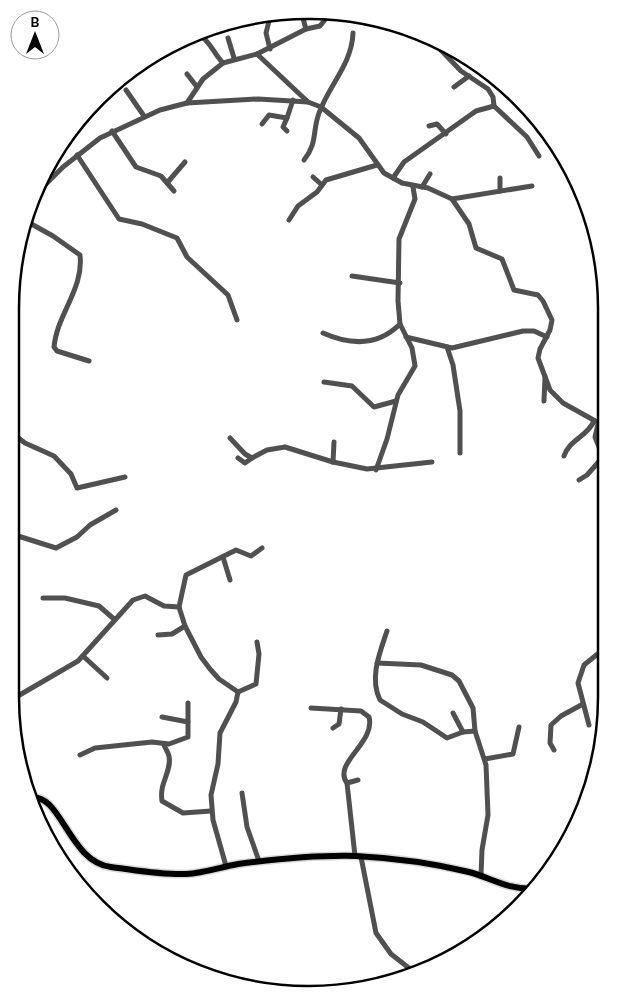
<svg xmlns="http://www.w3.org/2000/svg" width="617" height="1005" viewBox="0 0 617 1005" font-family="'DM Sans',sans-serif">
<rect width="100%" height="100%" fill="#fff"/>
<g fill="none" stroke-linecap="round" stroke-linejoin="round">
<g stroke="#dbdbdb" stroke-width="9">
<g id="major">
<path d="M24,779l16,43"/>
<path d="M29,798c32,-8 39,64 82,69 24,3 50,8 75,7 18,-1 35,-7 52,-10 38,-5 80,-9 118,-8 38,2 76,7 113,16 25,7 37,17 65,17"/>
</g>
</g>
<g stroke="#505050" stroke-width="5">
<path d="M302,15l4,14"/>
<path d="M269,21l-3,12 4,16"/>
<path d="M201,36c10,7 13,18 22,27"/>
<path d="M228,38l6,20"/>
<path d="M435,44l26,27 27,18 5,8 1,9 33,31 12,19"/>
<path d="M257,54l51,48"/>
<path d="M187,74l10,13"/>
<path d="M454,87l15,-11"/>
<path d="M126,90l18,26"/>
<path d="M187,103l16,-24 20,-16 34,-9 49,-25 14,-3 8,-10"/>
<path d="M287,118l-4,9 4,4"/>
<path d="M262,124l7,-9 18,3 6,-18"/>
<path d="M429,126l8,-2 9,10"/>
<path d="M112,131l24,36 25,9 13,15"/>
<path d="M77,155l42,64 23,5 35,14 10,19 41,38 9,25"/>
<path d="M304,160c14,-18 8,-28 15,-47 10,-28 33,-49 34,-80"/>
<path d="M313,177l9,8"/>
<path d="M393,178l11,-16 72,-51 18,-5"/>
<path d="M167,183l18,-21"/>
<path d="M422,187l8,-13"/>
<path d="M500,191v-13"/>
<path d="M32,198l31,-31 37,-29 60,-28 27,-7 71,-4 50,3 13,5 38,31 25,35 18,10 26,5 24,11 17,25 7,24 26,11 12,31 24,5 5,6 9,19 -2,10 -10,19 -2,9 12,32 13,13 43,24"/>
<path d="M452,199l80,-13"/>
<path d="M289,220l9,-14 19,-14 9,-12 51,-15"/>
<path d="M26,221l27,15 27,19c4,34 -23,59 -26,92l3,4 32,10"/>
<path d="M352,276l48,7"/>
<path d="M323,333c27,12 55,13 77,-9"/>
<path d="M406,337l46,11 71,-17h11l13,6"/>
<path d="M447,347l6,18 7,46v42"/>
<path d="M324,382l28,4 22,21 22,-6"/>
<path d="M544,401l1,-24"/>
<path d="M12,433l13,10 29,13 17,18 6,14 48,-11"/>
<path d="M230,438l15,16 7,4 15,-8 18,-3 48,15 34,7 65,-7"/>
<path d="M564,456c5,-16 24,-20 30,-35"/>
<path d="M238,458l7,5 7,-5"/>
<path d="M333,462l1,-20"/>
<path d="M376,470l11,-31 11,-44 17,-29 -3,-18 -12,-24 -2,-23 1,-62 16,-40 -2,-12"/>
<path d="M579,480l8,-5 16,-18 -8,-20 3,-13"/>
<path d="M11,537l7,-1 38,12 21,-11 13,-12 26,-15"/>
<path d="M223,557l7,23"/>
<path d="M43,598h22l34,8 15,13"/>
<path d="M387,631c-7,21 -18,47 -7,69l22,14 21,8 24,16 16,-6 12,-1"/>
<path d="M158,635l14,-1 13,-8"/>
<path d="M83,656l24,22"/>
<path d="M377,663l44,2 31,10 7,6 14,27 2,23 11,34 2,50 -6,35 -1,25"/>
<path d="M238,692l-19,-13 -9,-10 -9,-12 -16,-31 -6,-19 7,-32 50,-25 15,6 11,-8"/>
<path d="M238,692l18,-8 3,-30 -2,-12"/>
<path d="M11,700l67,-39 55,-61 12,-4 19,10 15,1"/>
<path d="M311,708l50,3 8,6c7,26 -37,46 -22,66"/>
<path d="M453,713l10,19"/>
<path d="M162,717l26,5"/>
<path d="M589,725l-11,-42 6,-18 21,-17"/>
<path d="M333,728l6,-4 2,-15"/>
<path d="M164,745c1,3 4,7 5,11 3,16 -10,26 -7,45l21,12 28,-2"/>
<path d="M554,750l-4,-7 1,-18 10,-9 22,-12"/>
<path d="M80,755l15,-7 57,-6 17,2 19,-7v-34"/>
<path d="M485,759l28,-5 6,-27"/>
<path d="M242,793l5,34 12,34"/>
<path d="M355,856l-8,-73 11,-3"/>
<path d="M361,857l15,76 15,21 23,18"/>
<path d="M226,866l-13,-46 -2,-25 7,-31 2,-31 16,-31 2,-10"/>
</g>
<use href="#major" stroke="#000" stroke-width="6"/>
</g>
<path d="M0 0H617V1005H0ZM308 19H309A289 289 0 0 1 598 308V697A289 289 0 0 1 309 986H308A289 289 0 0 1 19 697V308A289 289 0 0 1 308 19Z" fill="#fff" fill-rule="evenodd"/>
<path fill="none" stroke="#000" stroke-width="2.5" d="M308 19H309A289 289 0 0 1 598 308V697A289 289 0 0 1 309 986H308A289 289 0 0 1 19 697V308A289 289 0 0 1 308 19Z"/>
<g transform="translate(35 35)"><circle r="24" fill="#ffffff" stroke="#999999"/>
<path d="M0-4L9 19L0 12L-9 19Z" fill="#000000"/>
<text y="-8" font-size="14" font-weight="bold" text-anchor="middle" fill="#000000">B</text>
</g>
</svg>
